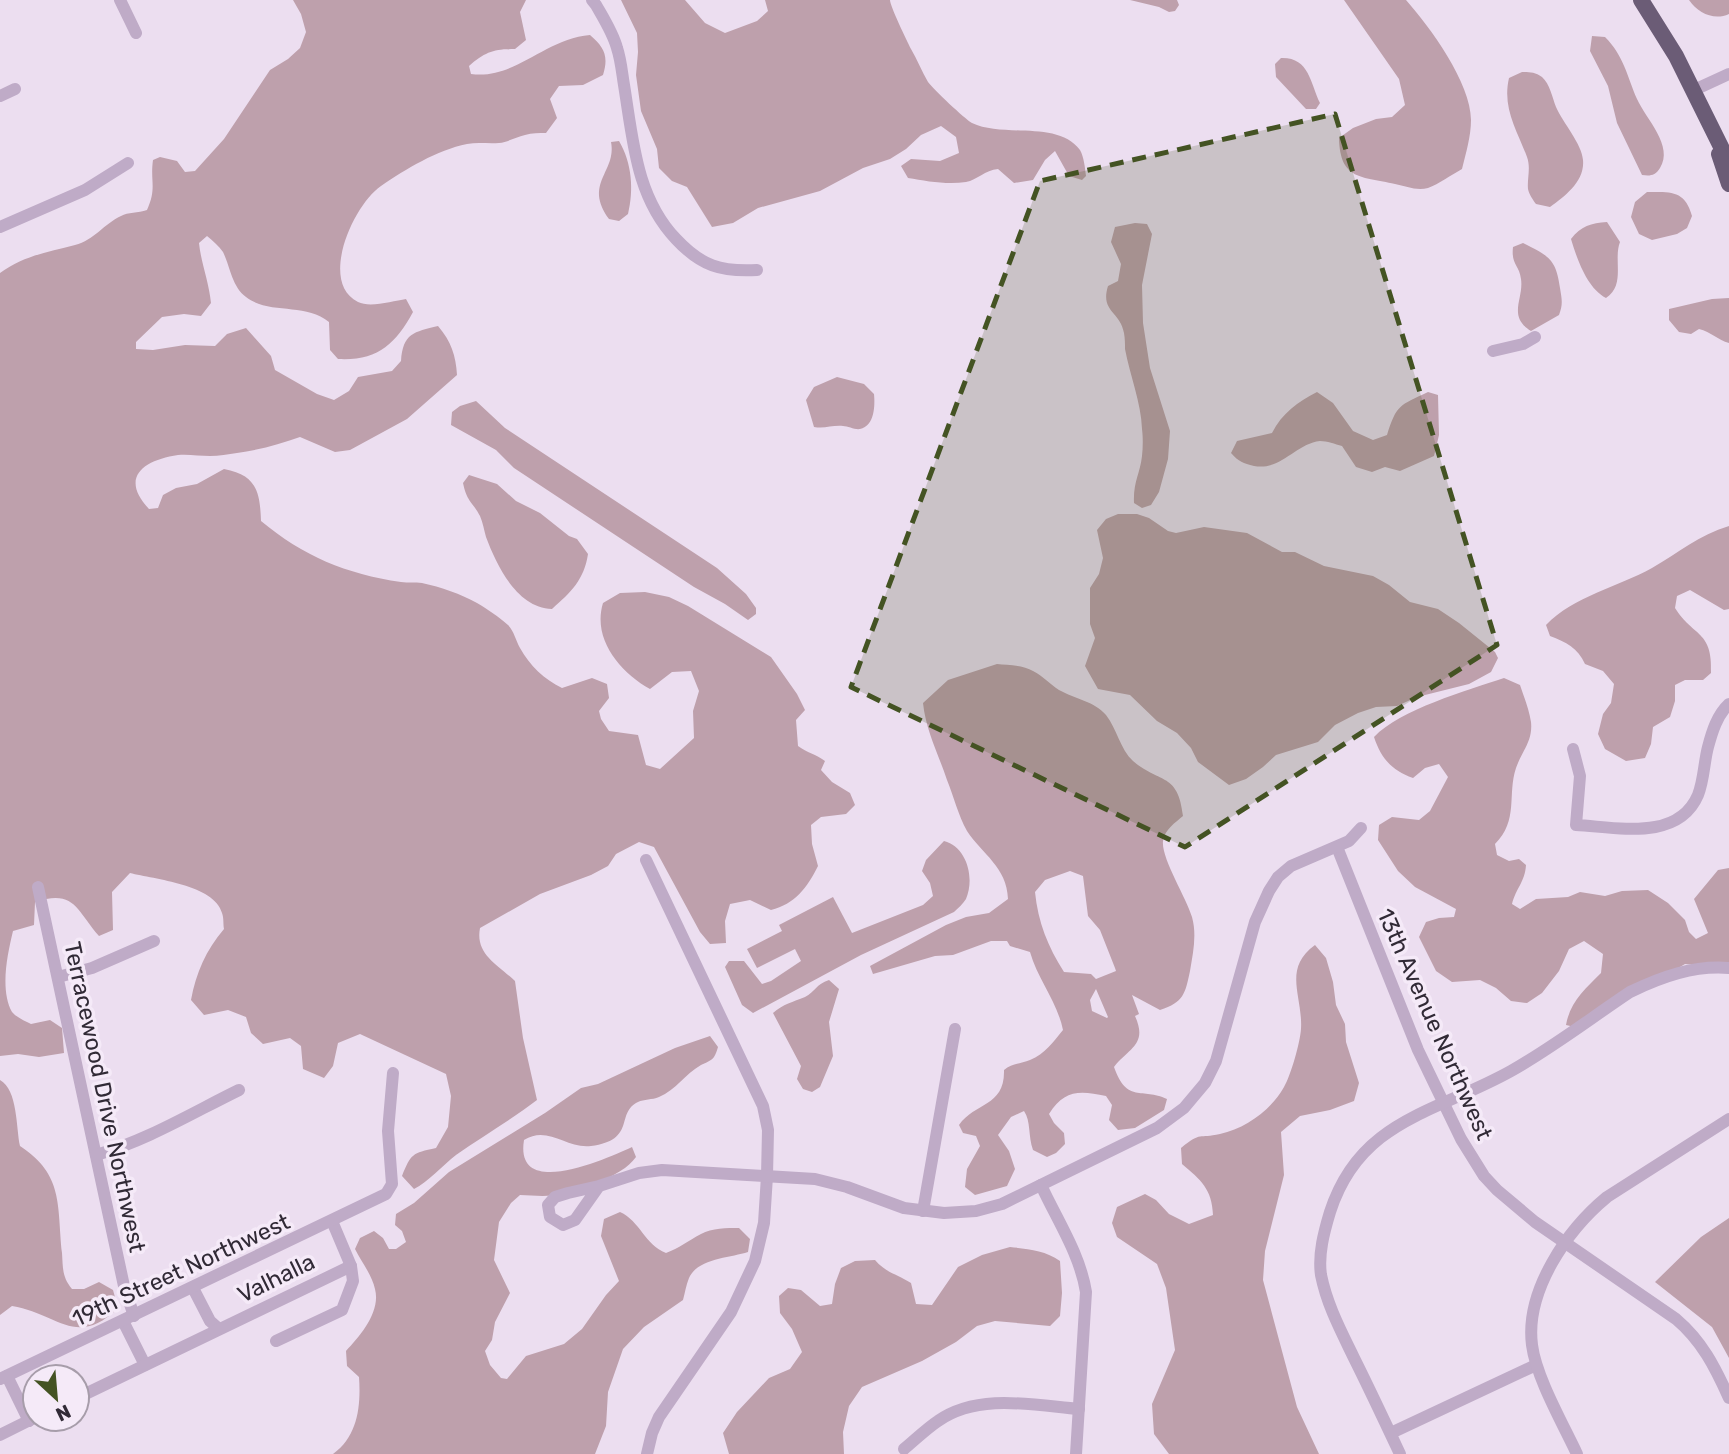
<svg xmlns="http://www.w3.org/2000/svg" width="1729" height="1454" viewBox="0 0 1729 1454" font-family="Rubik,sans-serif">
<rect width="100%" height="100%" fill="#ecdef0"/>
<g fill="#bea0ac" fill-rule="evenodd">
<path d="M293,0h236h-3l-6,12 6,28 -11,9c-21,0 -30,3 -46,17l2,8c44,6 73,-35 119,-39 14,12 19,21 13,40l-20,10 -24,1 -9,13 7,19 -11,15c-7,0 -14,0 -21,2 -9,2 -17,7 -26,8 -10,1 -21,-1 -32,1 -30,6 -61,25 -86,42 -27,18 -63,96 -23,116 12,6 35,-1 48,-3l7,13c-18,33 -36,49 -75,47l-8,-9 -1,-28c-24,-20 -60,-7 -83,-25 -14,-10 -16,-31 -23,-45 -4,-6 -10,-11 -16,-16l-8,7c2,20 10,39 12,60l-10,13 -17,-2 -22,3 -26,25v7l17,1 32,-5 30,1 12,-12 19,-6 25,28 4,14 42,24 17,6 15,-9 9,-14 34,-6 9,-10c2,-28 13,-29 37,-35 13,15 18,30 19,49l-50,44 -57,31 -15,2 -35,-15c-20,7 -41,13 -63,16 -9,1 -18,3 -27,3 -10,0 -22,-2 -32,-1 -34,5 -59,22 -29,54l9,-1 5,-13 13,-7 21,-4 27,-15c32,6 36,22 37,52 42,35 85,53 140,61 7,1 14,0 21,1 19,4 39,11 55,20 10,6 22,14 31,22 6,6 8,16 12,23 10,18 24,31 42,40l30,-10 15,6 2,14 -10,13 2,8 8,12 29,4 8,30 14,4 34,-31 -1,-27 6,-20 -8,-20 -19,1 -22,17c-30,-17 -58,-50 -47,-86l17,-10 25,-1 24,5 19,9 83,51 26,37 8,16 -9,10 2,26c9,7 18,8 27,15l-4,9 11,12 18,11 5,12 -9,9 -25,3 -10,8 1,19 6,22c-11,22 -23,38 -47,44l-21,-10 -20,4 -5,17 1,22 -16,1 -10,-12 -46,-85 -15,-5 -23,12 -8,12 -17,9 -51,19 -60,34c-5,26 17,36 35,53l8,57 14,62c-26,20 -54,36 -81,55 -14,11 -28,27 -42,34l-12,-13c9,-22 10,-23 34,-28l12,-21 3,-31 -5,-22 -86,-40 -22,9 -5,23 -9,12 -21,-9 -2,-23 -11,-8 -27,6 -12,-11 -5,-16 -18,-7 -24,5 -13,-15c5,-27 15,-50 33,-71 -1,-5 0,-11 -2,-16 -7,-28 -68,-34 -92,-40l-18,19 1,38 -14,6c-23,-26 -24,-47 -64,-34l-1,23 -21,6c-6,25 -13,59 -1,81 4,5 13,9 19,12l19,-4 12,8 2,25 -25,4 -21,-3 -18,2v-783c23,-17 48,-21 75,-28 19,-5 29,-21 46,-29 7,-4 17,-3 26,-6 10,-22 3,-28 6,-50l7,-3 17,4 8,11 10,-1 29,-32 46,-69 18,-11 12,-11 6,-16 -5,-18z"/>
<path d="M621,0h64l20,23 20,10 32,-12 11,-10 -3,-11h125c0,6 17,41 21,49 6,10 11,23 17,33 5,7 37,37 44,41 31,15 86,-3 108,27 4,7 5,18 6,26l-4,4 -13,-4 -14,-25 -10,9 -12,20 -19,3 -16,-14c-13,1 -21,11 -32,13 -19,3 -40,-1 -58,-4l-7,-12 10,-7 29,2 19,-8 -3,-16 -15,-11 -20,9 -15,14 -16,10 -27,9 -43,23 -62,17 -25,15 -21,4 -25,-40 -15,-6 -13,-13 -2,-19 -16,-38 -5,-36 2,-23 -1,-19z"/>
<path d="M1130,0h47l2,5 -4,6 -6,1 -10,-5z"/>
<path d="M1344,0h62c24,27 65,83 65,120 0,16 -5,33 -9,49 -11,6 -23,15 -34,19 -12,3 -22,-2 -33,-4 -33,-8 -55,-3 -56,-46l14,-10 23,-9 16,-2 13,-12 -6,-26z"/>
<path d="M1689,0h40v14c-15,7 -31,-1 -40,-14z"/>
<path d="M1592,36l13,1c19,19 22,39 32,62 9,20 37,47 23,69 -5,8 -10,8 -18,7l-25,-52 -9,-37 -18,-35z"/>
<path d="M1281,58c28,-1 29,24 39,45l-4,6h-10l-30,-32 -1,-13z"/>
<path d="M1522,72c8,0 13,0 20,5 8,7 10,20 14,30 7,16 26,37 27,53 2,21 -18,36 -33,47l-14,-3c-3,-4 -7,-10 -8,-15 -1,-11 3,-21 -1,-32 -10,-27 -25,-49 -18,-79z"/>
<path d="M619,141c13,22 15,49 9,73l-9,7 -10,-2c-26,-36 8,-47 2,-77z"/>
<path d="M1647,192c24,0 38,-2 45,24l-5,12 -10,6 -25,6 -13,-6 -8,-17 4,-15z"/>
<path d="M1607,222l13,20c-7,18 6,43 -14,56 -19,-10 -29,-39 -35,-59 10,-13 20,-16 36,-17z"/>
<path d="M1135,223l12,1 5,10 -10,51 1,38 7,45 20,63 -2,28 -9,33 -8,13 -9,3 -8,-5c-1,-21 6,-29 8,-47 1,-9 1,-19 0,-27 -1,-27 -12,-53 -17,-80 0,-5 0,-10 -1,-16 -4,-22 -24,-21 -16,-47l10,-5 3,-17 -10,-22 4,-15z"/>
<path d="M1523,243c26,13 33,16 37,45 2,12 3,16 -1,27l-28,16c-24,-15 -7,-32 -10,-52 -2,-15 -10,-14 -8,-32z"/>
<path d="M1729,298v45c-11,-3 -18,-11 -30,-14l-8,5 -12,-2 -10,-12v-11l43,-10z"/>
<path d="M837,377l27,7 10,10c1,11 1,32 -14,35 -5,1 -12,-3 -17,-3 -11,-1 -18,3 -29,1l-8,-27 8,-13z"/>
<path d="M1317,392l16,11 20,28 20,9 14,-5c10,-31 12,-29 41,-43l10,3 1,40 -5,21 -34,15 -15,-4 -13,5 -16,-5 -14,-21c-7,-2 -15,-5 -22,-5 -25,3 -39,30 -66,25 -11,-3 -15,-4 -23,-13l6,-12 35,-8c10,-20 26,-31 45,-41z"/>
<path d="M476,401l29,27 212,140 29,26 10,14v6l-8,6 -23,-16 -31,-17 -180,-119 -18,-18 -45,-25 1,-13 8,-6z"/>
<path d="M469,475l28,9 19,17 24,12 29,23 8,3 11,15c-4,26 -17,38 -36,55 -35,-1 -55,-43 -66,-72 -2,-7 -3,-14 -6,-21 -8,-15 -13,-14 -17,-33z"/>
<path d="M1118,514h19l12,4 19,13 8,2 28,-6 43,6 35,19h13l29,14 49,10 16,9 21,17 28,7 21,14 36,29 3,6 -7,14 -22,12 -52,13 -20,9 -21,1 -18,6 -23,12 -17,17 -42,13 -13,12 -17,12 -17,6 -31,-23 -7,-14 -14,-15 -20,-12 -27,-26 -32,-6 -13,-23 10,-28 -5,-14v-36l9,-14 4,-16 -6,-28 9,-11z"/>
<path d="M1729,526v83l-5,1 -34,-20 -13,6 -2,12c18,29 38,22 36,65l-8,7h-18l-10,5v16l-5,16 -17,10 -2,17 -6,14 -19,3 -21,-12 -7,-15 5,-20 8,-11 3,-19 -11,-13 -18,-7c-7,-16 -19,-22 -35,-28l-4,-11c28,-29 72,-38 106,-57 26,-15 47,-33 77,-42z"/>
<path d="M997,664c11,1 27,1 36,7 10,5 17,13 26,19 16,9 35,11 47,25 11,14 14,34 27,46 27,23 45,11 50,55 -8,7 -18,13 -20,25 -2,17 23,56 29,76 5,18 1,36 -2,54 -5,23 -6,31 -30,39l-28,-15 7,19 -4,2c13,29 -6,32 -21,51 13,37 28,20 53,32l-3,11 -29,18 -17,2 -9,-10 3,-15 -6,-9c-27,-6 -42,-6 -57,18l5,9 10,10 1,11 -9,9 -9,4 -14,-7c-5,-14 -2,-29 -9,-39l-13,6 -13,18 11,16 6,18 -8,17 -32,9 -10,-8 2,-18 13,-23 -4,-10 -13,-3 -4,-8c16,-23 46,-18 45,-55 8,-7 17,-6 26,-10 15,-6 23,-18 33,-30 -6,-29 -25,-50 -33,-78l-20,-6 -3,-5h-16l-38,14 -18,1 -62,18 -3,-8 76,-41 20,-8 23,-4 19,-14c-1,-32 -26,-45 -41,-68 -9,-16 -13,-34 -20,-51 -9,-27 -21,-49 -24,-77l25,-23zM1070,871l13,5 5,40 12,14 15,38 1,3 -20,8 -5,-5 -27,-2c-16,-25 -26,-50 -29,-80l10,-12zM1096,989l12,28 -1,1 -15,-7 -2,-11z"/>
<path d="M1504,678l16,7c4,12 9,24 11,37 2,19 -9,29 -15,46 -9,27 3,52 -21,76l2,11 12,6 10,-2 7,6c-1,17 -10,23 -14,39l8,5 16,-10 32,-2 12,-5 25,4 17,-5 26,-1 20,13 17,17 4,12 7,7 12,-6 -14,-34 24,-29 11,-2v99l-44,-3 -106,64 -13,-3c4,-23 19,-36 35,-52l2,-19 -19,-13 -15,8 -10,22 -17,22 -15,10 -16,-2 -15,-13 -16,-8 -28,2 -16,-11 -17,-34 7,-15 13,-4 15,-1 2,-8 -41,-22 -17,-16 -20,-31 1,-15 13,-8 27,3 11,-9 18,-34 -9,-13 -14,4 -12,10c-22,-8 -32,-20 -39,-41 27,-28 92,-46 130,-59z"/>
<path d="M944,841c23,6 31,37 22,58 -3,5 -8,9 -12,13l-93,43 -108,58 -11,-8 -17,-38 4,-6h15l18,23 9,-3 30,-20 -6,-12 -38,19 -10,-19 35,-18 -3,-6 54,-28 19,36 71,-28 10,-9 -3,-13 -8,-12 4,-11z"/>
<path d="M1315,945l11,13 7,24 3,23 9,19 1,18 13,41 -5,18 -24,9 -30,6 -19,16 3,43 -19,76 -2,29 34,127 22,47h-150l-15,-20 -2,-30 23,-54 -9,-62 -9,-24 -40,-27 -5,-14 5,-16 28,-13 11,6 13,14 20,10 24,-9c-1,-26 -12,-35 -31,-51l-1,-16c21,-17 17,-9 39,-14 26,-6 51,-24 64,-47 7,-12 16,-44 17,-58 2,-33 -19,-60 14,-84z"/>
<path d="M829,980l10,9 -10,33 4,34 -13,31 -8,5 -9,-3 -6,-10 4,-13 -28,-53c10,-9 20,-11 32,-16 10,-5 11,-13 24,-17z"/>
<path d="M710,1036l8,11c-1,3 -2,7 -4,10 -3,4 -9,6 -13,8 -16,9 -25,25 -42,32 -7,3 -15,2 -21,5 -23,11 -1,38 -47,44 -25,3 -43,-21 -67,-6 -10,61 84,18 108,7l4,10c-15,21 -57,33 -83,38 -10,2 -22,0 -33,0l-9,8 -12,19 -5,38 16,33 -15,29 -3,18 -7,11 5,14 11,13 6,1 19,-23 38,-12 18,-15 24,-34 13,-14 -18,-45 3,-17 16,-7c20,9 25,33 46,41 13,-5 22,-12 35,-19 11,-6 26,-6 38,-6l11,11 -2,13c-18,6 -50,6 -59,26 -3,7 -4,15 -6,22l-39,27 -21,22 -15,43 -2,34 -11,28h-262c25,-18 28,-48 26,-77l-12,-11 -1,-15c14,-15 35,-39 29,-62 -3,-14 -14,-28 -20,-40l5,-11 14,-7 9,7 6,11h7l10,-7 -4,-11 -7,-6 1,-11 18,-11 35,-31 96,-59 36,-25 17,-4 77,-36z"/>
<path d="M0,1080c18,10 16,48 20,66 44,29 37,59 42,107 1,15 0,24 10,36h12l15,-7 14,8 5,18c-42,41 -61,5 -106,-2l-12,9z"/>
<path d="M1729,1218v140l-17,-31 -57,-45 46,-45z"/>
<path d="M1010,1247c18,2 35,3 50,14l2,32 -2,23 -10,10 -55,-5 -18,5 -21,16 -34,19 -60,26 -13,19 -6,26 1,22h-115l-6,-21 14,-21 32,-34 21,-9 12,-17 -10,-23 -12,-16 -1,-17 9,-8 13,2 19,16 12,-2 3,-20 6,-16 14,-7 20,-1c11,13 22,14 36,23l5,21 16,1 26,-38 24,-12z"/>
</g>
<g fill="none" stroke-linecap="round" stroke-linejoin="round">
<g stroke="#bfabc7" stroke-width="12">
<path d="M120,0l16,33"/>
<path d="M592,0l4,5c8,14 17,28 21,43 4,12 5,25 7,37 9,55 12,112 52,154 25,27 45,33 81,31"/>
<path d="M1692,91l37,-17"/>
<path d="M0,96l15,-7"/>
<path d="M0,227l85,-37 43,-27"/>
<path d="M1493,351l30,-7 12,-7"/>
<path d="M1573,749l7,27 -4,49c40,2 102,17 122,-30 6,-15 6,-33 10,-48 4,-15 9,-32 21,-43"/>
<path d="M1337,847l81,203 43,89 23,37 13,14 38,32 141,97c26,22 39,48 53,79"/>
<path d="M646,860l117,246 5,24 -1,46 -3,47 -9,38 -24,51 -72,105 -7,16 -5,21"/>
<path d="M38,887l86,399 10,30"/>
<path d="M58,977l34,-9 62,-27"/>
<path d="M96,1155c50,-14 96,-42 143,-65"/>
<path d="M1041,1185c16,35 39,69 45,107l-10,162"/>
<path d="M599,1186l-24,34 -12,5 -13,-8 -2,-12 7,-8 13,-4 31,-7 40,-13 23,-3 153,9 32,8 57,21 40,5 32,-2 26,-7 155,-76 27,-20 21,-25 11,-22 39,-139 14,-31 9,-14 13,-11 58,-25 12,-13"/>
<path d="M923,1211l32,-182"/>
<path d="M193,1288l17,33 9,8"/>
<path d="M123,1321l22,44"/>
<path d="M276,1341l66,-31 11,-29 -2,-15 -19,-45"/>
<path d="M7,1376l22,45"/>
<path d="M0,1379l386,-185 6,-10 -4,-53 5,-58"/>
<path d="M77,1398l274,-132"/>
<path d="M1391,1433l145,-68"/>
<path d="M0,1435l34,-17"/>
<path d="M904,1449c11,-9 22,-20 34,-28 40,-28 95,-16 141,-12"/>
<path d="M1400,1454c-15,-32 -30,-64 -46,-96 -13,-27 -27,-53 -33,-83 -3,-21 3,-43 9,-63 30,-93 106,-99 181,-141 41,-23 80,-53 119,-79 31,-15 64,-27 99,-24"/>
<path d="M1577,1454c-14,-30 -41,-77 -45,-109 -7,-54 35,-115 75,-148l122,-78"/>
</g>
<g stroke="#6b5c76" stroke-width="16">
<path d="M1641,0l35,56 53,107"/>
<path d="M1719,154l10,30"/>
</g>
</g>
<path fill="#445323" fill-opacity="0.2" stroke="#445323" stroke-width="5" stroke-dasharray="14 9" stroke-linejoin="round" d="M1335,114l162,531 -312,202 -334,-160 189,-506z"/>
<g text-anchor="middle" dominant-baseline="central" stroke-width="7" stroke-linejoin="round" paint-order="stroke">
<g font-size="23" fill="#312a36" stroke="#f5eaf8">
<text transform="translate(1435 1024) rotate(66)">13th Avenue Northwest</text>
<text transform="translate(105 1097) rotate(78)">Terracewood Drive Northwest</text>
<text transform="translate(181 1270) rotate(-25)">19th Street Northwest</text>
<text transform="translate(276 1278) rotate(-26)">Valhalla</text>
</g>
</g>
<g transform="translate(56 1398) rotate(154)"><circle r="33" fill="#f5eaf8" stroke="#a79daa" stroke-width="2"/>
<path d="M0-5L12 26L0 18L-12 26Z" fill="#445323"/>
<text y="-10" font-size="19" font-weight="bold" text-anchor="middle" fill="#312a36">N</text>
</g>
</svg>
